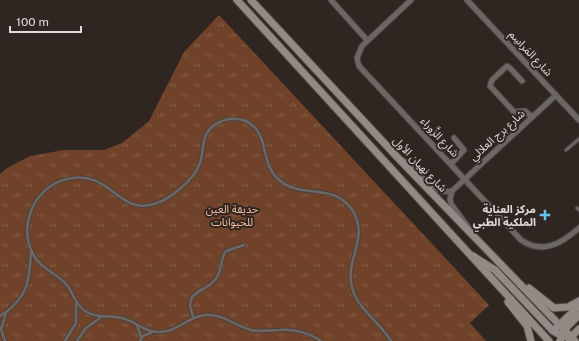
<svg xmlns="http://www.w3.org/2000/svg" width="579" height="341" viewBox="0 0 579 341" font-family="'Public Sans','Noto Sans Arabic',sans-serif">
<defs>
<pattern id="park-tufts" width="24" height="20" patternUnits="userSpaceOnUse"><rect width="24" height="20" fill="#704229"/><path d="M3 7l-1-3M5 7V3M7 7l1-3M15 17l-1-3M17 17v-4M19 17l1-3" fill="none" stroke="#845d47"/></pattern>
</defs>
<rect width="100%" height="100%" fill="#302621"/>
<path fill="url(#park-tufts)" d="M219,15l270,290 -19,18 16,18h-486v-167l7,-6 23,-12 34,-6h40l18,-7 27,-22 35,-69z"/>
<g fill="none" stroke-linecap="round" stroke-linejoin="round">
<g stroke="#4c433e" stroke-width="4.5">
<g id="service">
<path d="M566,150l13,-11"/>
<path d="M577,208l2,2"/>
<path d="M0,316c28,-17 30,-36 31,-66"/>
<path d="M193,317l-3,-12 2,-8c9,-9 20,-10 26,-22 4,-8 3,-18 8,-24l18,-6"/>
<path d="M137,325l4,12"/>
<path d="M5,341l-4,-12 5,-16"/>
<path d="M65,341l11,-18v-19"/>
<path d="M77,341l9,-13 14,-10"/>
<path d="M140,341l3,-5 9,-4"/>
<path d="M321,341c-12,-8 -26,-12 -41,-11 -10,0 -19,2 -29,0 -16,-4 -27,-16 -45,-15 -16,1 -25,13 -39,16 -19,5 -29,-9 -45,-13 -13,-3 -25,1 -37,-7 -10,-7 -12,-19 -19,-27 -9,-10 -22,-14 -30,-25 -20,-29 -4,-72 31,-80 42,-10 50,33 83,26 18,-3 44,-25 50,-42 5,-17 0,-32 20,-41 7,-4 15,-4 23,-2 28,10 16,42 35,59 23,22 57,1 76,34 14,26 -9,48 -2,74 5,22 28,35 39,54"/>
</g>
</g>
<g stroke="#4c433e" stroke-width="7">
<g id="minor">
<path d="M331,0l36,40"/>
<path d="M411,0l-49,46 -5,12 2,8 162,174c22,15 41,3 58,-12"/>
<path d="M467,0l112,120"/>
<path d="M522,81l-12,-13 -3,-2 -15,14 -2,6 24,26 11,-1 7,6"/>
<path d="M404,161c15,9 30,35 48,30"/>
<path d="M451,164l13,-14 -10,-12"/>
<path d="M471,231l-20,-27 -1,-5 2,-8 104,-96"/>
</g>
</g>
<g stroke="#4c433e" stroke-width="9">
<g id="secondary">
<path d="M237,0l312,341"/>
<path d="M251,0l148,159 176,182"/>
<path d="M473,256l22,14 58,61 9,5 9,1"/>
<path d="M529,288l25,20 14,-1 11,-6"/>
<path d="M508,302l19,24 4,15"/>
<path d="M556,328l23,-22"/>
<path d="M569,339l10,-10"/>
<path d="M560,341l7,-14 12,-12"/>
</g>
</g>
<use href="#service" stroke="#6c6764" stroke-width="2.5"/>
<use href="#minor" stroke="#6c6764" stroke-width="5"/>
<use href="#secondary" stroke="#938a86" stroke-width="7"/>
</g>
<path fill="#65c5ee" stroke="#302621" stroke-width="1.5" d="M543 209h4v4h4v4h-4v4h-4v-4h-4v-4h4z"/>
<g text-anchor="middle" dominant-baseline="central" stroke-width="4" stroke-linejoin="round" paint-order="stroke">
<g font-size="11" fill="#e1dad6" stroke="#302621">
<text transform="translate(531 53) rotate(47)">شارع المَراسِم</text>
<text transform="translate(497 135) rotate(-42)">شارع برج العلالي</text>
<text transform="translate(440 137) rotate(47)">شارع الزَّوراء</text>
<text transform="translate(420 164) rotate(46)">شارع نهيان الأول</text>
</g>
<g font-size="11" fill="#f7bea1" stroke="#302621">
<text x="232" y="209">حديقة العين<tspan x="232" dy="13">للحيوانات</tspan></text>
</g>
<g font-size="11" font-weight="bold" fill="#e1dad6" stroke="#302621" text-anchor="end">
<text x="536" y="209">مركز العناية<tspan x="536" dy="13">الملكية الطبي</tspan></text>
</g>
</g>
<path d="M10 26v6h71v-6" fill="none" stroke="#e1dad6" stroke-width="2"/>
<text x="16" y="26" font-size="12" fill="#e1dad6" stroke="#302621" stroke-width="3" paint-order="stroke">100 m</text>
</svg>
